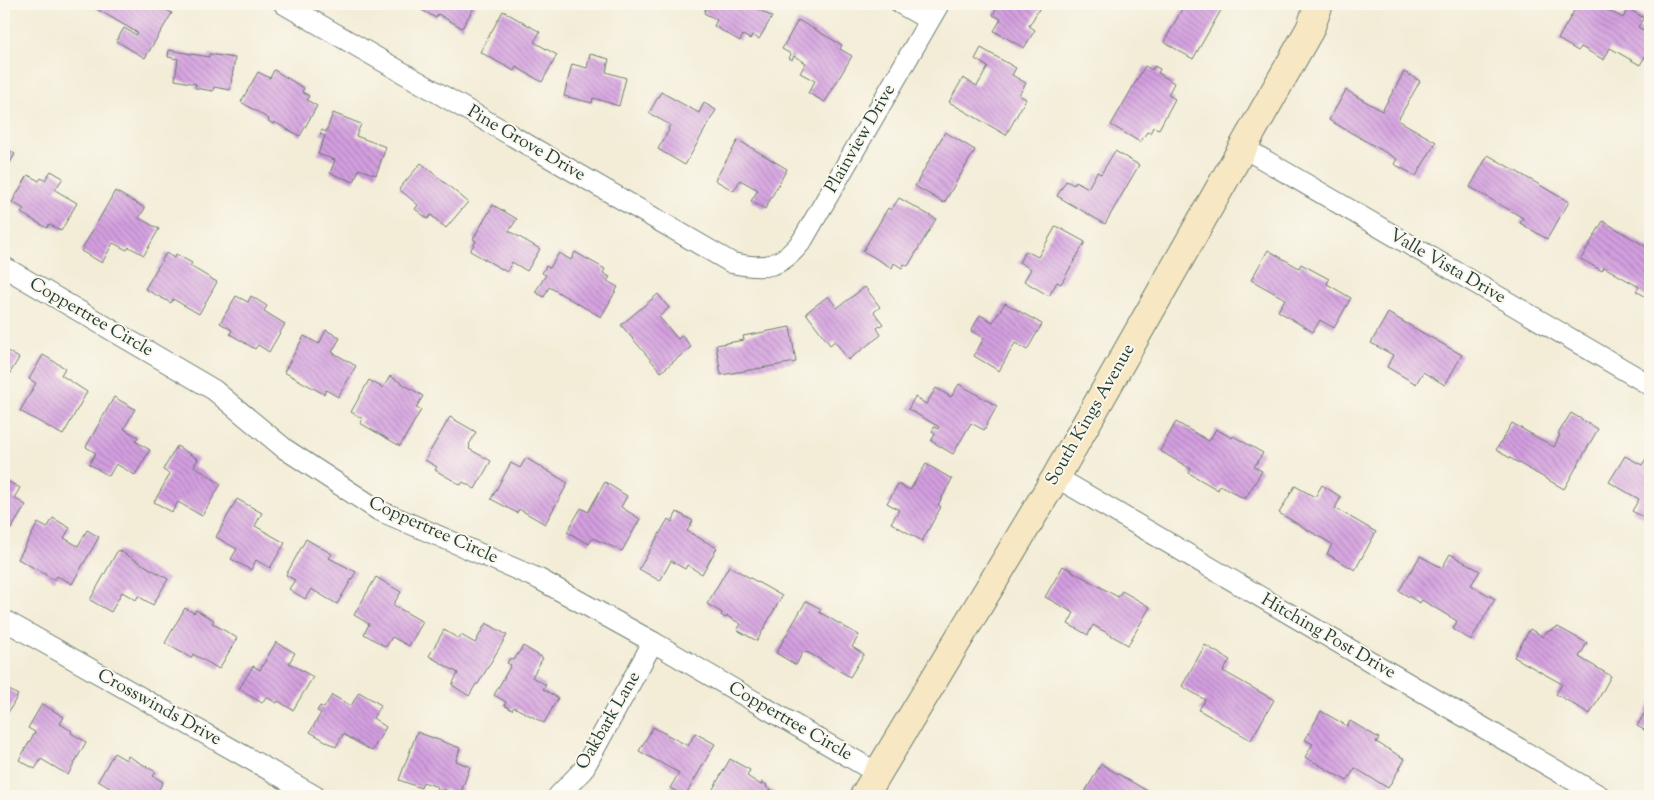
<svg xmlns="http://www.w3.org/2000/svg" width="1654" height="800" viewBox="0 0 1654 800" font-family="'Sorts Mill Goudy',serif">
<defs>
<pattern id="building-back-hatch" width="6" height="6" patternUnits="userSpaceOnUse" patternTransform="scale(1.25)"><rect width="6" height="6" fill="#d49fe0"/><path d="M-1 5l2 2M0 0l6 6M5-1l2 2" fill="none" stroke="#ab83b6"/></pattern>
</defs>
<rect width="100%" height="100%" fill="#fbf7ec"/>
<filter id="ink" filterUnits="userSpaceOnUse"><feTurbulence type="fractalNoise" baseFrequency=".02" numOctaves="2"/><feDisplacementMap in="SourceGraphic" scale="10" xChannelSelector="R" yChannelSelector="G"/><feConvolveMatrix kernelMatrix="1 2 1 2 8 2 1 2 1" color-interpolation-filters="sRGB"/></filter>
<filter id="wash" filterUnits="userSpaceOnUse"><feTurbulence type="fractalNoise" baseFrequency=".0096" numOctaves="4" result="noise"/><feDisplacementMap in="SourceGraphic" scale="20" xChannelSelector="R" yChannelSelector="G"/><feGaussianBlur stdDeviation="1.12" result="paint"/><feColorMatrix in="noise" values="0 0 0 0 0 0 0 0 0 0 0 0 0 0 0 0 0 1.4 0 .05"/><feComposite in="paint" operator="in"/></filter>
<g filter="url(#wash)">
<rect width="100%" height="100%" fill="#f3edd8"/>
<g id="blocks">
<g fill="url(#building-back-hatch)">
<path d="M98,4h50l-2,2 5,3 4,-5 17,9 -27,45 -29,-17 8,-13 12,7 2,-2 -43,-25z"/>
<path d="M411,4h65l-14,24 -24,-14 -2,4z"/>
<path d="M707,4h42l23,13 -13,22 -7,-4 -2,4 -7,-4 -3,6 -26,-15 3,-6 -13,-7z"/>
<path d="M999,4h43l-13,22 6,4 -11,18 -30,-17 7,-12 -8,-4z"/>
<path d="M1185,4l39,1 -31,54 -29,-17z"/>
<path d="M1578,4h19l26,14 5,-9 16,9 -6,9 12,7v14l-10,17 -30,-17 -6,12 -23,-13 -3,4 -20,-12z"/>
<path d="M503,11l37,21 -6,10 23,13 -15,27 -26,-15 -2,4 -34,-19z"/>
<path d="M798,20l44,25 -2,4 12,7 -27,46 -17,-9 7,-12 -15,-8 6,-10 -12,-7 -2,4 -3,-2 2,-4 -9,-5z"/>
<path d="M981,48l35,20 -4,7 14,8 -7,12 7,4 -20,36 -57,-33 14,-24 14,8 11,-19 -13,-8z"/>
<path d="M169,50l40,7v-3l26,4 -5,32 -16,-3 -1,4 -18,-3 1,-4 -21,-4 3,-21 -10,-2z"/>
<path d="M590,54l19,5 -3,13 20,6 -7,28 -26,-8 -1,5 -28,-7 8,-32 15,4z"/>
<path d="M1145,66l7,4 2,-4 6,3 -2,4 16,10 -6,12 7,4 -16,30 -6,-2 -3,6 -3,-1 -7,10 -29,-17z"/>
<path d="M274,70l30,18 -2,4 7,4 -2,4 10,6 -17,30 -26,-14 -1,2 -5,-3 1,-2 -28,-17 17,-30 12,6z"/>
<path d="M1404,72l16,9 -22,39 38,22 -20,34 -22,-12 3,-5 -68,-39 17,-30 36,21z"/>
<path d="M661,92l38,21 5,-10 12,7 -31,55 -27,-16 11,-19 -1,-1 2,-4 -21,-12z"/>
<path d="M333,113l28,11 -5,12 30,11 -10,28 -17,-6 -5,13 -24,-9 5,-13 -17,-6 7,-18 -5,-2 2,-4 4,2z"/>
<path d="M945,132l30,18 -31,53 -29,-17z"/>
<path d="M738,140l49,29 -22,40 -14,-8 7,-11 -18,-10 -6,11 -19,-11z"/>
<path d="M4,147l11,7 -11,20z"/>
<path d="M1115,151l24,14 -34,59 -48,-28 9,-15 8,4 2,-4 12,7 9,-16 4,2z"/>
<path d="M1488,155l81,47 -22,37 -27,-16 3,-5 -53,-31z"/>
<path d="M421,163l47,39 -22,26 -15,-13 -3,4 -13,-10 3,-4 -19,-16z"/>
<path d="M51,171l12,7 -8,12 22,13 -16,28 -12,-7 -2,4 -26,-15 3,-4 -12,-7 16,-27 11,6 2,-3 4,2z"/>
<path d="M115,191l30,17 -6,10 20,11 -15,26 -15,-8 -2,3 -14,-7 -11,20 -21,-12z"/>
<path d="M899,198l37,21 -28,47 -4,-2 -2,4 -8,-5 -2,5 -29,-17 25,-43 3,2z"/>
<path d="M493,205l24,14 -8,12 31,18 -13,22 -15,-9 -5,10 -37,-21 6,-10 -3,-2z"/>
<path d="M1603,221l47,28v50l-14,-8 3,-4 -35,-20 -2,4 -21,-12z"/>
<path d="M1056,226l29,16 -24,42 -4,-2 -8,14 -25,-15 7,-12 -12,-7 7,-11 12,6z"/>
<path d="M1268,250l31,18 2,-4 28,15 -2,5 24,14 -17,30 -14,-8 -7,12 -35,-21 7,-12 -34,-19z"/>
<path d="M575,252l30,17 -2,4 7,4 -3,4 11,6 -17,30 -52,-30 -5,10 -9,-5 11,-17 -4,-2 4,-7 4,2 9,-15 12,7z"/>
<path d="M166,253l8,5 2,-4 16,9 -2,3 27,16 -18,32 -26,-15 -2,4 -26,-14z"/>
<path d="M865,287l15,20 -6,5 9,12 -6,4 4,7 -33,25 -13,-19 -5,4 -24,-32 22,-17 9,12z"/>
<path d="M658,294l11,14 -10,9 19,22 4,-4 9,12 -30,25 -40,-47z"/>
<path d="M236,296l12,6 3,-6 16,10 -3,5 21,13 -16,28 -11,-7 -3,4 -25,-15 2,-4 -12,-7z"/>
<path d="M1005,303l37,21 -15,26 -12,-7 -16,28 -25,-15 10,-18 -13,-7 9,-16 13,7z"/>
<path d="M1388,313l74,42 -17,30 -22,-13 -7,12 -29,-17 6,-12 -22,-12z"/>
<path d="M790,327l6,35 -75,13 -5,-30 28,-5 -1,-4z"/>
<path d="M326,330l14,8 -8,14 24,14 -18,31 -12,-7 -2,4 -40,-22 20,-36 15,8z"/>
<path d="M4,349l15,9 -15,25z"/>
<path d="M43,355l22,13 -4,7 26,17 -24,43 -43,-24 16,-28 -7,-4z"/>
<path d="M390,376l33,20 -7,12 5,2 -21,36 -40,-23 3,-4 -12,-7 18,-32 14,8z"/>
<path d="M959,384l38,22 -13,24 -13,-7 -18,31 -22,-13 4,-7 -3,-2 2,-5 4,2 1,-2 -31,-18 7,-12 11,7 10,-16 15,9z"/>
<path d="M114,397l21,12 -11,20 14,8 -3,4 15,9 -15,25 -19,-11 -7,12 -20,-12 7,-11 -10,-6z"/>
<path d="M1571,413l27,16 -34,60 -68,-39 16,-27 42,24 6,-12 -2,-1z"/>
<path d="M450,417l26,15 -7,13 1,1 -1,3 22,12 -16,28 -12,-7 -2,3 -26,-15 2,-3 -12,-7z"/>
<path d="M1176,422l33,19 7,-12 16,9 1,-2 30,17 -9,14 8,4 -17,28 -25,-14 -2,5 -29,-17 2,-4 -31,-18z"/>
<path d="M177,446l21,13 -4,7 27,18 -19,32 -24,-14 -6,10 -18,-10 16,-28 -7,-4z"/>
<path d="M1625,456l17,9 6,-9 2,1v64l-18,-10 7,-12 -30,-17z"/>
<path d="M526,458l42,25 -23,41 -26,-15 -2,4 -26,-14 20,-36 9,5z"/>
<path d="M926,464l26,15 -14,26 3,2 -19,34 -31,-18 8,-13 -12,-7 11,-19 12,6z"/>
<path d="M4,479l16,9 -6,10 12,7 -15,24 -7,-4z"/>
<path d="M605,482l22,14 -6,11 19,12 -18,32 -29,-13 -4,6 -22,-12 14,-24 7,4z"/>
<path d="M1322,485l19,12 -6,11 41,24 -21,38 -28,-16 5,-10 -53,-31 16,-27 20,11z"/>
<path d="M237,499l25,14 -7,13 30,17 -15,25 -14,-8 -5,10 -20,-11 6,-10 -21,-12z"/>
<path d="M677,512l16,9 -6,10 30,17 -15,26 -15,-9 -2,4 -14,-8 -11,20 -21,-12 29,-50 4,3z"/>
<path d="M53,518l17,10 -6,10 14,8 9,-16 12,7 -27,47 -15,-8 -2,4 -37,-21 20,-36 9,5z"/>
<path d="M306,539l26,15 -3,4 27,14 -19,32 -26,-15 -6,10 -16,-10 6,-9 -9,-5z"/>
<path d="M118,550l50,29 -15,26 -15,-9 -2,4 -14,-8 -11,20 -21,-12z"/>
<path d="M1450,554l30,17 -9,14 24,14 -24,41 -18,-11 4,-8 -35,-21 -2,3 -21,-12 21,-35 22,12z"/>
<path d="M729,566l53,30 -25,45 -20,-11 4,-6 -14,-8 -2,2 -4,-3 1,-2 -15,-9z"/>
<path d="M1063,566l55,31 4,-6 28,16 -22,38 -35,-20 -5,10 -20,-11 6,-11 -29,-16z"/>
<path d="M376,577l25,15 -8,13 30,17 -14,24 -17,-9 -6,10 -22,-13 5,-10 -15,-9z"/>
<path d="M806,601l15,8 -2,3 40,23 -7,12 12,7 -14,23 -41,-24 -6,-1 -7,13 -20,-12z"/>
<path d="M185,608l9,5 2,-3 18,10 -2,3 25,15 -18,31 -26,-15 -2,4 -26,-15z"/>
<path d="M486,623l21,12 -29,49h-2l-7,12 -17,-11 6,-12 -29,-17 15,-26 15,9 2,-4 14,8z"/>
<path d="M1558,627l29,16 -8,14 32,19 -21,38 -34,-20 6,-10 -48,-27 16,-28 13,8 2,-4z"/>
<path d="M276,642l19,11 -6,10 24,14 -20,33 -15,-9 -1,2 -11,-6 -4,6 -23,-14 14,-23 7,4z"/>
<path d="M1205,645l25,15 -7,11 51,29 -23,40 -52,-30 6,-10 -23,-14z"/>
<path d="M523,646l20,12 -11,19 14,8 -3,4 15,9 -14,25 -30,-16 -2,3 -8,-5 2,-3 -12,-7 17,-30 -4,-2 3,-5 4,2z"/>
<path d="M4,687l14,8 -14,25z"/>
<path d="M359,692l22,13 -8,13 13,9 -14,24 -29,-17 -7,13 -26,-15 11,-19 -4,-2 3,-5 4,2 8,-13 19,11z"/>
<path d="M42,704l22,13 -4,7 12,7 -1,2 15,9 -18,33 -27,-16 -6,10 -16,-9 16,-28 -7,-4z"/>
<path d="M1650,704v29l-13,-7z"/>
<path d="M1321,711l26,15 3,-5 29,17 -3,4 29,17 -17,29 -33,-20 -8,13 -42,-24 8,-13 -8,-4z"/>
<path d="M653,727l35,19 7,-13 20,11 -30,52 -15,-8 9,-15 -40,-22z"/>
<path d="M417,732l43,16 -4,13 14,6 -10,28 -17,-6v2l-6,-2 1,-2 -15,-5 -2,6 -22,-8z"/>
<path d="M114,753l12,7 2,-4 28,16 -3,4 10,6 -8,14h-50l5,-8 -12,-7z"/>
<path d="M730,759l20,11 -3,6 14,9 1,-3 5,3 -1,2 15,9h-72z"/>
<path d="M1101,764l55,32h-68l-4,-2z"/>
</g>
</g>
</g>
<g filter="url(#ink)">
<use href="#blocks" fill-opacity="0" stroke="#697b6d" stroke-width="1"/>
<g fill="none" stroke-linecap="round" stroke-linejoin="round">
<g stroke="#697b6d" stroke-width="22">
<g id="street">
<path d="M284,4l448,259c33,7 49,5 70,-22l137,-237"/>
<path d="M901,4l28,16"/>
<path d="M1244,148l406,237"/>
<path d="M4,267l210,123 71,59 93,61 161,69 114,63 224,131"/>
<path d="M1056,477l544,319"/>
<path d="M4,620l311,176"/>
<path d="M558,796l25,-26 70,-128"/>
</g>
</g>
<g stroke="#697b6d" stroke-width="30">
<path id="secondary" d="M864,796l192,-319 254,-448 9,-25"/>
</g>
<use href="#street" stroke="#fff" stroke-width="20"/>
<use href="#secondary" stroke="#f7e8c3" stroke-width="28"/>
</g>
</g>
<g text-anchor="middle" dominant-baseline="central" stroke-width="4" stroke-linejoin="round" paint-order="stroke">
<g font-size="18" fill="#1f3d34" stroke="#fbf7ec">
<text transform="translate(861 139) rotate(-60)">Plainview Drive</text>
<text transform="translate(526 144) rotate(30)">Pine Grove Drive</text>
<text transform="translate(1447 267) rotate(30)">Valle Vista Drive</text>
<text transform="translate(91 318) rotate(30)">Coppertree Circle</text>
<text transform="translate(1091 415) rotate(-60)">South Kings Avenue</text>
<text transform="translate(433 531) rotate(24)">Coppertree Circle</text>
<text transform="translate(1328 637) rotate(30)">Hitching Post Drive</text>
<text transform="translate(159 708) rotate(29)">Crosswinds Drive</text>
<text transform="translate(609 721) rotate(-60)">Oakbark Lane</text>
<text transform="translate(790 722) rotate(30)">Coppertree Circle</text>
</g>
</g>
<rect width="1654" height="800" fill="none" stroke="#fbf7ec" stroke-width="20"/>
</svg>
